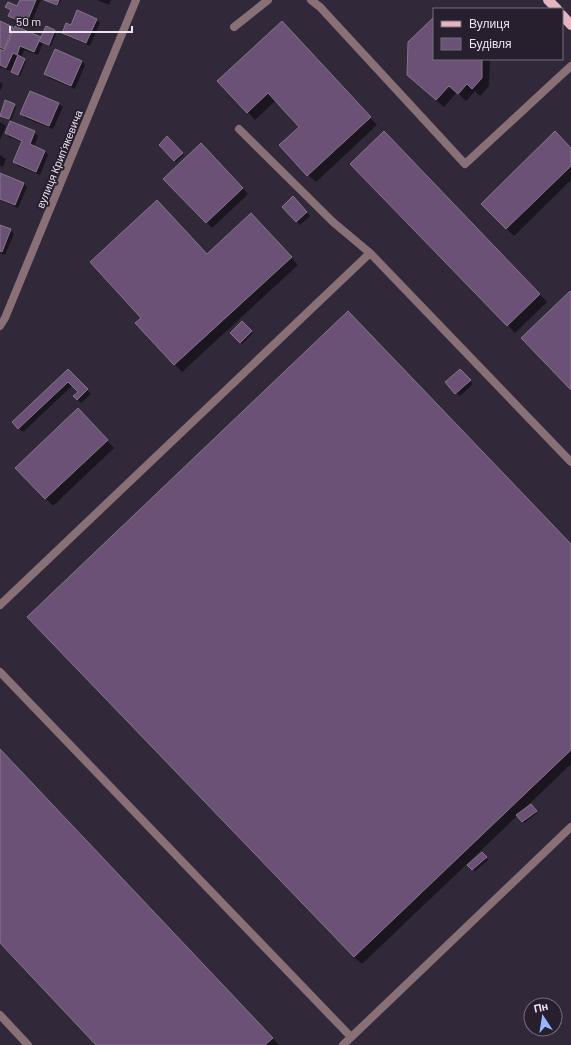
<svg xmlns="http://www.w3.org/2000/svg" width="571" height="1045" viewBox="0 0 571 1045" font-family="Barlow,sans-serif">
<rect width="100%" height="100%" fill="#312839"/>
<g fill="#0007">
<path d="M21,0h20l-12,27 -16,-7 -4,-4 2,-5 -4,-4h10z"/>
<path d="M46,0h15l-3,6z"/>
<path d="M97,0h14l-2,5z"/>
<path d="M434,18v41h56l-1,27 -9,10 -5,-5 -9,10 -9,-9 -13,15 -29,-25z"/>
<path d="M96,19l4,4 -10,23 -23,-10 -4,-4 8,-6z"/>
<path d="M0,22l14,8 27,9 5,-11 10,5 -5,13 -8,-3 -5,12 -14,-5 -3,8 5,3 -6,15 -6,-3 -3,-3 -1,1 -10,-4z"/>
<path d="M289,30l88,95 -61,57 -8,-7 -8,-48 -24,-27 -21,20 -36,-38z"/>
<path d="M82,61l3,4 -10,24 -26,-11 -4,-4z"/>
<path d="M0,82l3,2 -3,7z"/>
<path d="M31,92l28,12 4,3 -10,22 -28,-11 -3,-4z"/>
<path d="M6,101l10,6 -5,13 -11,-5z"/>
<path d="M0,122l6,4 -6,14z"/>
<path d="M34,132l4,4 -4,11 11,4 3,4 -8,20 -22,-9 -4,-4 8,-20 -13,-5 -3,-4z"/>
<path d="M167,138l17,17 -8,7 -16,-17z"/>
<path d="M391,140l156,162 -32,31 -164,-169z"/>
<path d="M201,145l47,49 -36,34 -47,-49z"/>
<path d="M571,149v31l-57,56 -32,-32z"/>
<path d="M0,155l6,4 -3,8 -3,-1z"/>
<path d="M0,176l24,8 3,3 -9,21 -18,-8z"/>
<path d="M293,198l17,18 -10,9 -17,-18z"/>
<path d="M259,222l39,43 -116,107 -46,-49 71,-68z"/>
<path d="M0,226l10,4 4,4 -9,21 -5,-2z"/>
<path d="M242,323l11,10 -11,11 -11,-11z"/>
<path d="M68,370l23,24 -10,9 -7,-7 5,-4 -6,-7 -50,47 -10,-10z"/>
<path d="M460,370l13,14 -13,12 -14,-14z"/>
<path d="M78,410l36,38 -61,58 -36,-38z"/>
<path d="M571,545v219l-48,46 10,-3 4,6 -13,10 -6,-8 -156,149 -8,-7z"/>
<path d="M0,750l279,295h-182l-97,-103z"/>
<path d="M482,853l6,7 -13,11 -6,-6z"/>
</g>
<g fill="#6c5176" stroke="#847789">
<path d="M20,0h16l-10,24 -18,-8 3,-6 -6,-3 3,-5 9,4z"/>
<path d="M44,0h15l-2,5z"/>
<path d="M77,10l20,9 -11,24 -24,-10 4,-10 5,2z"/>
<path d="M434,17v42h48v19l-10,11 -5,-5 -9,10 -9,-8 -13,14 -29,-25 1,-33z"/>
<path d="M0,21l13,6 -9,22 -4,-2z"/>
<path d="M282,21l89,96 -64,59 -28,-31 20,-18 -31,-34 -21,20 -30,-32z"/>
<path d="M15,26l26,11 -7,15 -14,-6 -3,9 -4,-2 -7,15 -6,-3v-16l4,2z"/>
<path d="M46,26l9,4 -6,15 -10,-4z"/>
<path d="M55,49l27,12 -11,25 -27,-12z"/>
<path d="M18,55l7,4 -7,16 -7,-3z"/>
<path d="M30,91l29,12 -10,23 -29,-12z"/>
<path d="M5,100l10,4 -6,15 -9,-3z"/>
<path d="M10,121l25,10 -5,13 15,7 -9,21 -23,-10 9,-21 -17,-8z"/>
<path d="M384,131l156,163 -33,32 -157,-162z"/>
<path d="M555,131l16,17v18l-65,63 -25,-25z"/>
<path d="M167,136l16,17 -9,8 -15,-16z"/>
<path d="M201,143l42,45 -37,35 -43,-44z"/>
<path d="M0,173l24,10 -9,22 -15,-6z"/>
<path d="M293,196l14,16 -11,10 -14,-15z"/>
<path d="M157,200l50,54 44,-41 41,44 -118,108 -39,-42 6,-5 -51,-56z"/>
<path d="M0,225l11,4 -9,23 -2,-1z"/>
<path d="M570,291l1,1v98l-50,-52z"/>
<path d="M348,311l223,233v206l-217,207 -327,-340z"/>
<path d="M242,321l10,10 -12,12 -10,-10z"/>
<path d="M68,369l20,20 -11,11 -4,-4 5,-4 -10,-10 -50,47 -6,-7z"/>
<path d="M460,369l11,11 -16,14 -10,-12z"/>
<path d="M78,408l30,32 -63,59 -30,-31z"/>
<path d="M0,749l273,289 -8,7h-169l-96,-102z"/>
<path d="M531,804l6,7 -15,11 -6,-7z"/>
<path d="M482,852l5,5 -15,13 -5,-5z"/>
</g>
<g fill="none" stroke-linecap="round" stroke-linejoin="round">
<g stroke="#887076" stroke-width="8">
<path d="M311,0l9,7 145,157 106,-98"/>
<path d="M234,27l34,-27"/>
<path d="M239,129l94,93 37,31 201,209"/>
<path d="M0,605l370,-352"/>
<path d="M0,672l351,365"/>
<path d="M0,1015l28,30"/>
<path d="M343,1045l228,-218"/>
</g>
<path stroke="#887076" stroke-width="8" d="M0,326l5,-8 131,-318"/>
<g stroke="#e4b4c0" stroke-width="10">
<path d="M548,0l9,9"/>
<path d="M562,15l9,10"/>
</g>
</g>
<g text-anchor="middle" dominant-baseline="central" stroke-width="4" stroke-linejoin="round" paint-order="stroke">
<g font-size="11" fill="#ebe5f0" stroke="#271e2e">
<text transform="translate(59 159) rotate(-68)">вулиця Крипʼякевича</text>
</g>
</g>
<rect x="433" y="8" width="130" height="52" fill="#271e2e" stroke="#756e7c"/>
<rect x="441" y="21" width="20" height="6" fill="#e4b4c0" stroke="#756e7c"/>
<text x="469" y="28" font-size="12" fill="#ebe5f0">Вулиця</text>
<rect x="441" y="38" width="20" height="12" fill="#6c5176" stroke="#756e7c"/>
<text x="469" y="48" font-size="12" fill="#ebe5f0">Будівля</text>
<g transform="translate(543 1017) rotate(348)"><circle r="19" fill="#271e2e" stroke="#756e7c"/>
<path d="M0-3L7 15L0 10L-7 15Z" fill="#95b7fd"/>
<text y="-6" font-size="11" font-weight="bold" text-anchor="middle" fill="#ebe5f0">Пн</text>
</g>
<path d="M10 26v6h122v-6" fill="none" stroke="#ebe5f0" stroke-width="2"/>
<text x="16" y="26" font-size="12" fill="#ebe5f0" stroke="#271e2e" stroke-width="3" paint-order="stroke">50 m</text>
</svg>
